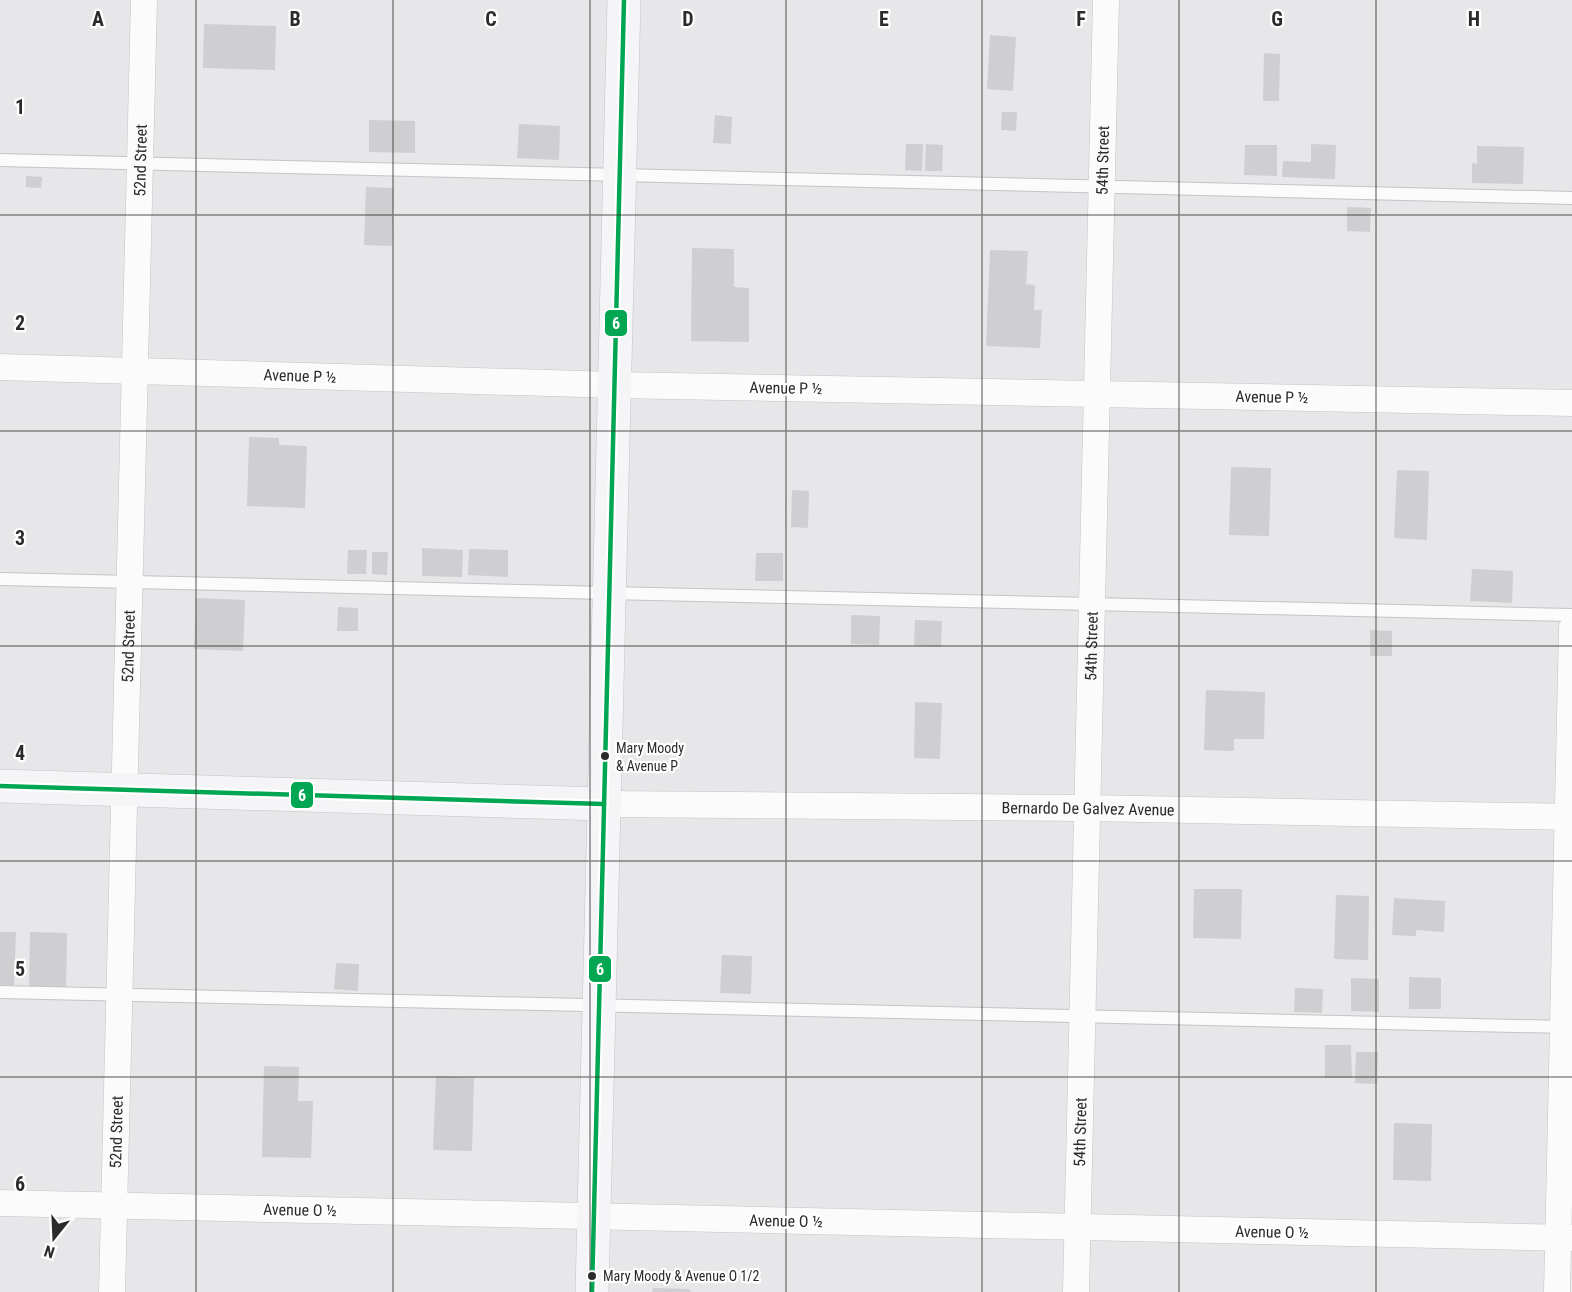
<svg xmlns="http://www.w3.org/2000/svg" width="1572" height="1292" viewBox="0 0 1572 1292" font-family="'Roboto Condensed',sans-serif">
<rect width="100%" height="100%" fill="#e7e6e8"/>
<g fill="#cfced0">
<path d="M204,24l72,2 -1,44 -72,-2z"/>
<path d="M990,35l26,2 -3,54 -26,-2z"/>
<path d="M1264,53l16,1 -1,47h-16z"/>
<path d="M1002,112h15l-1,19 -15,-1z"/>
<path d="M715,115l17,2 -1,27 -18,-1z"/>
<path d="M369,120l46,1v32l-46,-1z"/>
<path d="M519,124l41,2 -1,34 -42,-2z"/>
<path d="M906,144h17l-1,27 -17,-1z"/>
<path d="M926,144l17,1 -1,26h-17z"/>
<path d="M1311,144l25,1 -1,34 -53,-2 1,-16 28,1z"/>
<path d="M1245,145h32v31l-33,-1z"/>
<path d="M1477,146l47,1 -1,37 -51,-1v-20l5,1z"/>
<path d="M26,176l16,1 -1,11 -15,-1z"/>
<path d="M366,187l28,1 -2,58 -28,-1z"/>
<path d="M1347,207l24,1 -1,24 -23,-1z"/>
<path d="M692,248l42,1v38l15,1v54l-58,-1z"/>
<path d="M990,250l38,1 -2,33 9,1 -1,25h8l-2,38 -54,-2z"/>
<path d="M249,437l30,1v7l28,1 -2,62 -58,-2z"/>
<path d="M1231,467l40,1 -2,68 -40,-1z"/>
<path d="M1397,470l32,1 -2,69 -33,-2z"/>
<path d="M792,490l17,1 -1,37 -17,-1z"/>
<path d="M422,548l41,2 -1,27 -40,-1z"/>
<path d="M469,549l39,1v27l-40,-2z"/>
<path d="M348,550h19l-1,24h-19z"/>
<path d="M372,552h16l-1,23 -15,-1z"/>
<path d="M756,553h27v28h-28z"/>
<path d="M1472,569l41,2 -1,32 -42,-2z"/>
<path d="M196,598l49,2 -2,51 -49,-2z"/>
<path d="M338,607l20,1v23h-21z"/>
<path d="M851,615l29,1 -1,29 -28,-1z"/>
<path d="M915,620l27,1 -1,26 -27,-1z"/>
<path d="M1370,630l22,1v25h-22z"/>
<path d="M1206,690l59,2 -1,47h-30v12l-30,-1z"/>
<path d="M915,702l27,1 -2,56 -26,-1z"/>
<path d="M1194,889h48l-1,50 -48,-1z"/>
<path d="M1336,895l33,1 -1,64 -34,-1z"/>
<path d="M1394,898l51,3 -1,31 -28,-2v6l-24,-1z"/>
<path d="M0,932h16l-2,53h-14z"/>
<path d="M30,932l37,1 -1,56 -37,-1z"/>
<path d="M722,955l30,1 -1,38 -31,-1z"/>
<path d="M336,963l23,1 -1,27 -24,-2z"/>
<path d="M1409,977l32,1v31h-32z"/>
<path d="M1351,978l28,1v33l-28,-1z"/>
<path d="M1295,988l28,1 -1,24 -28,-1z"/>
<path d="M1325,1045h26l1,33h-27z"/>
<path d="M1356,1052h22l-1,32 -22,-1z"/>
<path d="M264,1066l35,1 -1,34h15l-2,57 -49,-1z"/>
<path d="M436,1076l38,2 -2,73 -39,-1z"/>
<path d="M1394,1123l38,1 -1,57 -38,-1z"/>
<path d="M653,1288l37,1v3h-38z"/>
</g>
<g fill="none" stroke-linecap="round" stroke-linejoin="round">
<g stroke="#c4c3c5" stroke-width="14">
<g id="service">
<path d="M0,160l1572,38"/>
<path d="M0,579l1572,36"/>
<path d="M0,992l1565,35"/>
</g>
</g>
<g stroke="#c4c3c5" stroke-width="27">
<g id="minor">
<path d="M0,367l615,18 957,18"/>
<path id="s1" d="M604,804l483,4 485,9"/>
<path d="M0,1203l1572,35"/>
<path id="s2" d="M112,1292l32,-1292"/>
<path id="s3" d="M1076,1292l30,-1292"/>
<path d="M1557,1292l15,-664"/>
</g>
</g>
<g stroke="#c4c3c5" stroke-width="34">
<g id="secondary">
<path d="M0,786l604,18"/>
<path d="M592,1292l32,-1292"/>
</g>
</g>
<use href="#service" stroke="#fbfbfc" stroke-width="12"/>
<use href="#minor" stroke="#fbfbfc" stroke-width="26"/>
<use href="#secondary" stroke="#f5f4f6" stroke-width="33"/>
<g stroke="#fff" stroke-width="9">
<g id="bus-1">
<path d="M0,786l604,18"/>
<path d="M592,1292l32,-1292"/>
</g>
</g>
<use href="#bus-1" stroke="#00a651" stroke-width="4.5"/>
</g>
<path fill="none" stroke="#2b2b2d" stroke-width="1.5" stroke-opacity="0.55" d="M196,0v1292M393,0v1292M590,0v1292M786,0v1292M982,0v1292M1179,0v1292M1376,0v1292M0,215h1572M0,431h1572M0,646h1572M0,861h1572M0,1077h1572"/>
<g fill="#2b2b2d" stroke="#fff" stroke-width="2">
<circle cx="605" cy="756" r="5"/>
<circle cx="592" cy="1276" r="5"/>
</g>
<g text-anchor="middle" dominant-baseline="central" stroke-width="4.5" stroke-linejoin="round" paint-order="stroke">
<g font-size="14" fill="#2b2b2d" stroke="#fff" text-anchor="start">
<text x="616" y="748">Mary Moody<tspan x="616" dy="18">&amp; Avenue P</tspan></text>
<text x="603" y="1276">Mary Moody &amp; Avenue O 1/2</text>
</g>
<g font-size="16" fill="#2b2b2d" stroke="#fff">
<text stroke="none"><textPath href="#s2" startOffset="1132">52nd Street</textPath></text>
<text stroke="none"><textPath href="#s3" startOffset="1132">54th Street</textPath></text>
<text transform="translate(300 376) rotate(2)">Avenue P ½</text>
<text transform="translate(786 388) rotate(1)">Avenue P ½</text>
<text transform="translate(1272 397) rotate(1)">Avenue P ½</text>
<text stroke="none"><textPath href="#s2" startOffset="646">52nd Street</textPath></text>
<text stroke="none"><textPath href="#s3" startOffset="646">54th Street</textPath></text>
<text stroke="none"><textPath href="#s1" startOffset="484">Bernardo De Galvez Avenue</textPath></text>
<text stroke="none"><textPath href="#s2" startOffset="160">52nd Street</textPath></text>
<text stroke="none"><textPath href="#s3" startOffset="160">54th Street</textPath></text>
<text transform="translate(300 1210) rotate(1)">Avenue O ½</text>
<text transform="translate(786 1221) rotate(1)">Avenue O ½</text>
<text transform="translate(1272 1232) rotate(1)">Avenue O ½</text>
</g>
</g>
<g font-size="20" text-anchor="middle" font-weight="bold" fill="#2b2b2d" stroke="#fff" stroke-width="4.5" stroke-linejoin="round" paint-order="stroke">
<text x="98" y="26">A</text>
<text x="295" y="26">B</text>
<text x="491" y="26">C</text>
<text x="688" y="26">D</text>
<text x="884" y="26">E</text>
<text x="1081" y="26">F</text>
<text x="1277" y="26">G</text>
<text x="1474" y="26">H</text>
<text x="20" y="114">1</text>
<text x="20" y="330">2</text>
<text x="20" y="545">3</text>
<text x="20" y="760">4</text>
<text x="20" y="976">5</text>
<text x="20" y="1191">6</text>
</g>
<g stroke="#fff" stroke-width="2">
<rect x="604" y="309" width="24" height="28" rx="6" fill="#00a651"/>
<rect x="290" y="781" width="24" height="28" rx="6" fill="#00a651"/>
<rect x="588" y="955" width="24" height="28" rx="6" fill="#00a651"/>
</g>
<g font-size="16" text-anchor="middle" font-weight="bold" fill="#fff">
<text x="616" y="329">6</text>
<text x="302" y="801">6</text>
<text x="600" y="975">6</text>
</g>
<g transform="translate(54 1238) rotate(198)" stroke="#ffffff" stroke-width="4.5" paint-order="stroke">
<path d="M0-4.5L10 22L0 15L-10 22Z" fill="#2b2b2d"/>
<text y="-9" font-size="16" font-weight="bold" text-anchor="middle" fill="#2b2b2d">N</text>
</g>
</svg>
